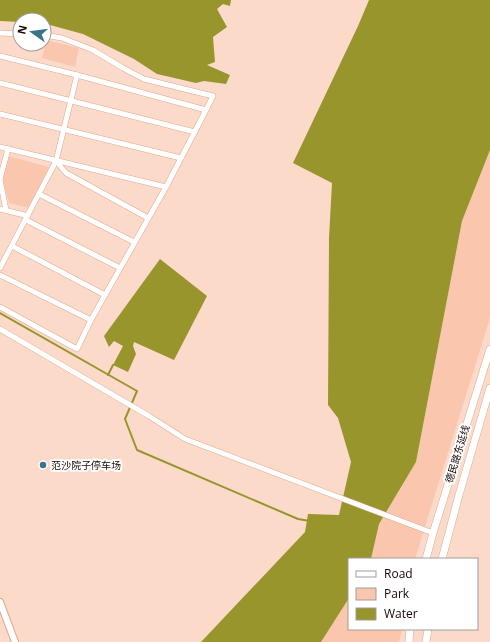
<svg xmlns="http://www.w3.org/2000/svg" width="490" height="642" viewBox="0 0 490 642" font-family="'Open Sans','Noto Sans SC',sans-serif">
<rect width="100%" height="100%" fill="#fcdaca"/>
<g fill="#fac7ae">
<path d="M46,40l33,8 -4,19 -33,-9z"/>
<path d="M490,150v168l-75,241h-44l8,-35 37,-62 46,-241z"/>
<path d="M8,156l41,11 -20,41 -20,-5 -6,-23z"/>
<path d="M349,598v31h53l-3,13h-78z"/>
</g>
<g fill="#98952c">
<path d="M0,0h231l-1,6 -7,-2 -6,5 10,18 -14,10 2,25 -8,3 23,10 -4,9 -22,-3 -8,2 -39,-9 -23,-15 -51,-25 -33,-9 -6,-1v-4h-24v2l-20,-1z"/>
<path d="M369,0h121v150l-28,71 -46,241 -37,62 -8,35h-22v39l-28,44h-120l104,-110 3,-18 31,1 12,-53 -13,-44 -10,-13 1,-167 3,-55 -39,-20 65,-137z"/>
<path d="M160,259l47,37 -33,64 -40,-18 -1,4 3,8 -8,18 -15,-7 10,-19 -9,-5 -5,6 -5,-11z"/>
</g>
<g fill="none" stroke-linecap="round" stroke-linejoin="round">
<g stroke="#98952c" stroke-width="2">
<path d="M0,313l137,78 -12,28 12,31 161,69 12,2"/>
<path d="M108,375l5,-10"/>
</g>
<g stroke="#dea98e" stroke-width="6">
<g id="minor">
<path d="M0,33l20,1"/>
<path d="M44,35l18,3 31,12 30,18 21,11 69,17 -7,14"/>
<path d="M0,56l77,19 -21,86 -56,107"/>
<path d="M77,75l129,35 -40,77"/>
<path d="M0,83l195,49"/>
<path d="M0,114l181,44"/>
<path d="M0,147l166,40 -75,133 -14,29 -77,-42"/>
<path d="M56,161l10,12 82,45"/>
<path d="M0,179l8,-30"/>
<path d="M0,180l6,30"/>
<path d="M39,194l95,48"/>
<path d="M0,209l28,7"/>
<path d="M26,220l94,48"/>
<path d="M12,246l93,49"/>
<path d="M0,275l91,45"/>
<path d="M0,329l149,87 36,23 248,94"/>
</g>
</g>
<g stroke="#dea98e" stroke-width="8">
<path id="tertiary" d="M0,602l15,40"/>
</g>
<g stroke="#dea98e" stroke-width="8">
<g id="secondary">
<path d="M426,559l7,-26 57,-184"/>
<path d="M442,559l17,-64 31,-107"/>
<path d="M409,642l1,-13"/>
<path d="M426,642l2,-13"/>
</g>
</g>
<use href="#minor" stroke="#fff" stroke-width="5"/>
<use href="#tertiary" stroke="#fff" stroke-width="6"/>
<use href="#secondary" stroke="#fff" stroke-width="7"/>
</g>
<circle fill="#39748c" stroke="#fff" stroke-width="1.5" cx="43" cy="465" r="4"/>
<g text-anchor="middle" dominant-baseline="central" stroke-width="4" stroke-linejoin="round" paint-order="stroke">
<g font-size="10" fill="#170601" stroke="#fff">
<text transform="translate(457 454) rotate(-73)">德民路东延线</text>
</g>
<g font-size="10" fill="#170601" stroke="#fff" text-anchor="start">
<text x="51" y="465">范沙院子停车场</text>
</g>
</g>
<rect x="348" y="558" width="130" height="72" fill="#ffffff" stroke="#a29b99"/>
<rect x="356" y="571" width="20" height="6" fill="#ffffff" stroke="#a29b99"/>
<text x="384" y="578" font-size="12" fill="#170601">Road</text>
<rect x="356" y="588" width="20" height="12" fill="#fac7ae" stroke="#a29b99"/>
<text x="384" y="598" font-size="12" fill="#170601">Park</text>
<rect x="356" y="608" width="20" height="12" fill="#98952c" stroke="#a29b99"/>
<text x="384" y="618" font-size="12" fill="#170601">Water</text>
<g transform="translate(32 32) rotate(284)"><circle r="19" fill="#ffffff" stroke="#a29b99"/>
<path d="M0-3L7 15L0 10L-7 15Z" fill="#39748c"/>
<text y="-6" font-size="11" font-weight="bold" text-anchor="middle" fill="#170601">N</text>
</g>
</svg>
